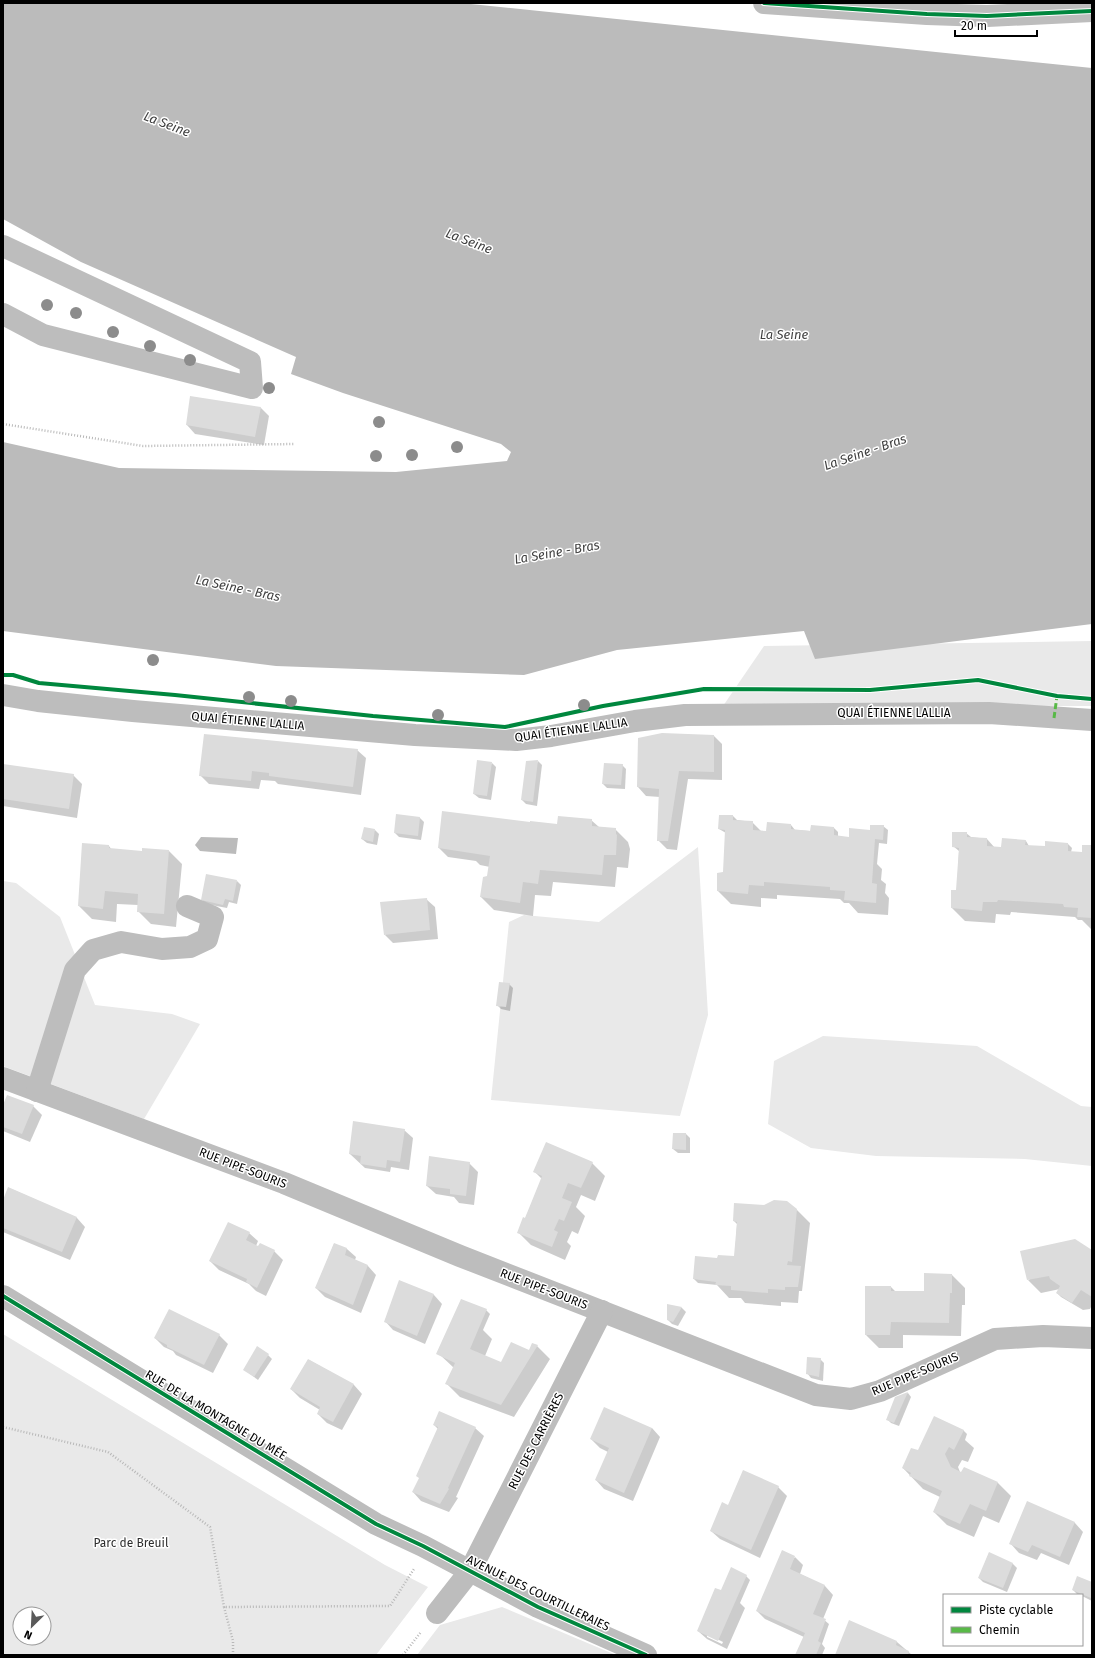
<svg xmlns="http://www.w3.org/2000/svg" width="1095" height="1658" viewBox="0 0 1095 1658" font-family="'Fira Sans',sans-serif">
<rect width="100%" height="100%" fill="#fff"/>
<g fill="#e9e9e9" fill-rule="evenodd">
<path d="M1092,641v65h-369l41,-60z"/>
<path d="M698,847l10,168 -28,101 -189,-16 18,-178 15,-7 75,7z"/>
<path d="M3,881l13,2 44,34 35,88 77,9 28,10 -56,95 -141,-53z"/>
<path d="M823,1036l154,10 104,60 11,1v59l-67,-7 -149,-3 -65,-8 -43,-24 6,-63z"/>
<path d="M3,1334l382,231 43,22 -52,68h-373zM20,1614h24v24h-24z"/>
<path d="M502,1607l114,48h-199l23,-30z"/>
</g>
<g fill="#bbb">
<path d="M3,3h458l631,65v556l-277,35 -11,-28 -187,19 -93,25 -248,-9 -273,-35v-189l116,26 277,4 111,-11 4,-9 -10,-8 -158,-51 -52,-19 5,-17 -215,-95 -78,-43z"/>
<path d="M201,837l37,1 -2,16 -36,-3 -5,-6z"/>
</g>
<g fill="#0003" fill-rule="evenodd">
<path d="M261,408l8,8 -5,29 -69,-11 -8,-9z"/>
<path d="M714,736l8,8v36l-34,-1 -11,71 -10,-1 -9,-9 2,-43 -14,-1 -8,-9z"/>
<path d="M357,750l9,8 -5,37 -83,-11 -3,-3 -14,-1 -2,9 -50,-5 -9,-9z"/>
<path d="M538,761l4,4 -5,41 -11,-2 -4,-4z"/>
<path d="M492,763l4,4 -5,33 -12,-2 -5,-4z"/>
<path d="M3,765l70,10 9,9 -5,34 -74,-12z"/>
<path d="M622,765l4,4 -1,20 -18,-1 -4,-4z"/>
<path d="M397,815l23,3 4,4 -3,18 -22,-3 -4,-4z"/>
<path d="M733,816l4,4 15,2 10,10h6l23,-7 4,5 16,1 23,-3 4,4v5l12,1 33,-12 5,4 -1,14 -8,-1 -2,21 5,5 -1,11 5,4 -1,9 4,5 -1,17 -30,-2 -9,-10h-5l-4,-4 -63,-4v4l-16,-1v9l-30,-3 -13,-13v-17l6,-1 2,-40 -7,-4z"/>
<path d="M591,820l8,7 16,2 13,13 2,7 -2,19 -11,-1 -2,20 -62,-5 -2,14 -16,-1 -2,21 -39,-6 -13,-13 7,-20 2,-10 -10,-2 -4,-4 -28,-4 -9,-9 92,-24 26,1z"/>
<path d="M375,830l4,4 -2,11 -10,-2 -5,-4z"/>
<path d="M966,833l5,4 16,2 8,9h6l25,-7 3,5 18,1 21,-3 4,4 -1,4 12,1 9,-7v84l-10,-10h-4l-3,-3 -64,-5 -1,3 -14,-1 -1,9 -30,-2 -13,-13v-17h5l2,-40 -6,-5z"/>
<path d="M109,846l3,4 31,2 26,-1 13,13 -6,63 -25,-3 -13,-13v-6l-21,-1 -1,18 -24,-3 -13,-13z"/>
<path d="M237,881l4,4 -4,19 -8,-2 -2,6 -21,-4 -4,-4z"/>
<path d="M426,899l9,8 3,32 -45,4 -8,-8z"/>
<path d="M509,984l4,4 -3,23 -9,-2 -4,-4z"/>
<path d="M33,1106l9,9 -12,27 -27,-11v-24z"/>
<path d="M404,1130l9,8 -4,32 -18,-3 -1,5 -25,-4 -15,-14z"/>
<path d="M686,1134l4,4v15h-12l-5,-4z"/>
<path d="M469,1163l9,9 -4,33 -15,-2 -5,-6 -18,-3 -9,-8z"/>
<path d="M592,1163l13,13 -10,25 -14,-6 -5,12 9,9 -7,18 -6,-3 -5,11 4,4 -6,14 -34,-15 -13,-13 7,-13 17,-40 -7,-7z"/>
<path d="M9,1188l68,30 8,9 -15,33 -67,-28v-29z"/>
<path d="M797,1210l13,13 -8,68h-3l-1,12 -17,-1v4l-36,-3 -4,-5h-12l-12,-13 -19,-2 -4,-4 23,-20 18,-2 2,-33 -3,-3z"/>
<path d="M249,1233l9,8 -2,5 18,5 9,9 -17,36 -10,-5 -7,-7 -30,-14 -9,-9z"/>
<path d="M334,1244l13,5 9,8 -1,3 13,6 8,9 -15,38 -36,-16 -9,-9z"/>
<path d="M1092,1252v53l-2,4 -7,1 -22,-13 -4,-4 3,-4 -19,4 -13,-13z"/>
<path d="M925,1274l27,1 13,13v17h-3l-1,31 -58,-1v13h-24l-13,-13 25,-48 5,5h29z"/>
<path d="M400,1282l34,13 8,9 -17,40 -32,-14 -8,-9z"/>
<path d="M668,1305l14,3 4,4 -8,14 -6,-2 -4,-4z"/>
<path d="M486,1310l4,4 -7,16 9,9 -7,17 16,7 28,-12 4,-7 4,2 13,13 -36,58 -54,-20 -13,-13 7,-16 -16,-15z"/>
<path d="M219,1335l9,9 -15,29 -37,-18 -3,-4 -9,-4 -9,-9z"/>
<path d="M268,1355l4,4 -14,21 -13,-10z"/>
<path d="M820,1359l4,4 -1,18 -12,-3 -4,-5z"/>
<path d="M309,1360l45,25 8,9 -20,36 -15,-7 -9,-9 2,-4 -20,-12 -9,-9z"/>
<path d="M908,1393l3,4 -12,29 -8,-3 -4,-4 9,-21z"/>
<path d="M434,1425l41,3 9,8 -28,61 2,1 -9,14 -28,-11 -8,-9 7,-14 18,-49z"/>
<path d="M652,1428l8,9 -27,64 -29,-12 -8,-9 12,-28 -8,-4 -9,-9z"/>
<path d="M963,1430l4,4 -2,6 9,8 -6,14 -6,-2 -4,7 2,5 38,11 13,13 -12,27 -16,-7 -9,21 -27,-12 -13,-13 6,-15 -17,-8 -20,-21 16,-16z"/>
<path d="M778,1487l9,9 -27,62 -40,-19 -9,-8 17,-25z"/>
<path d="M1027,1503l48,20 8,9 -14,33 -28,-12 -4,7 -18,-7 -8,-9z"/>
<path d="M989,1553l24,11 4,4 -10,24 -24,-10 -4,-4z"/>
<path d="M795,1557l8,8 -3,9 25,12 8,9 -10,24 6,5 -7,20 3,4 -3,7h-25l7,-18 -39,-18 -8,-8z"/>
<path d="M746,1576l4,4 -10,23 5,5 -18,41 -20,-10 -9,-8 28,-37zM707,1634l16,8 -1,2 -15,-7z"/>
<path d="M1078,1577l14,6v18l-10,-5v-1l-5,-1 -4,-4z"/>
<path d="M850,1622l47,20 15,13h-76z"/>
</g>
<g fill="#dcdcdc">
<path d="M190,396l71,11 -6,30 -69,-12z"/>
<path d="M662,733l52,2v37l-35,-1 -11,70h-11l2,-52 -22,-2 1,-49z"/>
<path d="M204,734l154,15 -5,38 -84,-11v-3l-17,-2 -1,10 -52,-5z"/>
<path d="M477,760l15,2 -5,34 -14,-2z"/>
<path d="M538,760l-5,42 -12,-2 5,-39z"/>
<path d="M604,763l19,1 -2,21 -19,-1z"/>
<path d="M3,764l71,10 -5,35 -66,-10z"/>
<path d="M442,811l88,11v-1l27,3 1,-8 34,3v7l24,2v6l1,1 -1,20h-12l-2,20 -62,-5 -2,14 -15,-2 -3,21 -40,-6 3,-20 4,-1 3,-20 -52,-8z"/>
<path d="M396,814l24,3 -2,19 -24,-3z"/>
<path d="M719,815h14v5l20,1v9l13,1 1,-9 24,2v5l19,2 1,-6 23,2v8l15,2v-9l21,2v-5h14l-1,15 -8,-1 -3,44 5,1 -1,19 -32,-3 1,-9 -15,-1v-3l-66,-5v4l-15,-1 -1,9 -31,-3v-18l6,-1 2,-42 -7,-1z"/>
<path d="M364,827l11,2 -2,13 -12,-3z"/>
<path d="M952,832h15v5l20,1v8l14,1 1,-9 24,2 -1,5 20,1v-5l23,2v8l14,1v-7h10v73l-15,-1 1,-9 -14,-1 -1,-3 -65,-4 -1,2h-14l-1,9 -31,-3v-18h5l3,-42 -7,-1z"/>
<path d="M82,843l27,2v3l33,3v-3l27,2 -5,64 -27,-2 1,-18 -33,-3 -2,18 -25,-3z"/>
<path d="M206,874l31,6 -4,21 -8,-2 -2,6 -22,-5z"/>
<path d="M427,898l3,32 -46,5 -4,-33z"/>
<path d="M499,982l11,1 -4,24 -10,-1z"/>
<path d="M7,1095l27,10 -12,29 -19,-7v-22z"/>
<path d="M353,1121l52,8 -5,33 -13,-2 -1,8 -26,-4 1,-8 -12,-2z"/>
<path d="M673,1133h13v17l-14,-1z"/>
<path d="M546,1142l47,20 -12,26 -13,-5 -6,15 10,4 -8,19 -5,-2 -5,11 4,2 -6,15 -35,-14 6,-16 2,1 17,-42 -9,-4z"/>
<path d="M429,1156l41,6 -4,34 -16,-2v-5l-24,-3z"/>
<path d="M8,1187l69,30 -15,35 -59,-24v-28z"/>
<path d="M774,1200l13,1 10,8 -5,53 -4,-1 -1,4 14,1 -3,21h-13v3l-17,-1v4l-37,-3v-4l-16,-1 1,-3 -23,-3 2,-23 22,2 1,-3 16,1 3,-34 -4,-1 1,-18 30,2z"/>
<path d="M228,1222l22,10 -4,8 12,6 2,-3 15,7 -18,38 -11,-6 1,-3 -38,-18z"/>
<path d="M1075,1239l17,11v47l-11,-7 -9,13 -16,-10 4,-7 -10,-7 -1,-3 -22,4 -7,-29z"/>
<path d="M334,1243l13,5 -2,7 23,10 -15,40 -38,-17z"/>
<path d="M924,1273l28,1v19h-2l-1,30 -58,-1 -1,13h-25v-49h26v5h33z"/>
<path d="M399,1280l35,14 -17,42 -33,-14z"/>
<path d="M461,1299l26,10 -17,40 31,13 10,-20 18,8 3,-7 6,2 -37,60 -56,-21 10,-21 -19,-9z"/>
<path d="M667,1304l15,3 -9,15 -6,-2z"/>
<path d="M169,1309l51,25 -16,31 -37,-18v-2l-13,-7z"/>
<path d="M257,1346l12,8 -15,23 -11,-7z"/>
<path d="M807,1357l14,1 -2,19 -13,-3z"/>
<path d="M308,1359l46,25 -21,38 -16,-8 3,-7 -30,-18z"/>
<path d="M908,1392l-14,31 -8,-3 9,-23z"/>
<path d="M604,1407l48,21 -28,65 -29,-13 14,-32 -19,-9z"/>
<path d="M439,1411l37,16 -28,61 1,1 -9,15 -28,-12 7,-14 -3,-2 22,-49 -5,-2z"/>
<path d="M934,1416l30,14 -10,20 -5,-3 -4,7 6,13 10,5 3,-5 34,15 -12,29 -16,-7 -10,20 -27,-12 9,-21 -33,-15 2,-3 -9,-5 9,-20 7,2z"/>
<path d="M743,1470l36,16 -28,64 -41,-19 12,-29 6,3z"/>
<path d="M1027,1501l48,21 -15,35 -28,-12 -4,7 -19,-8z"/>
<path d="M782,1550l13,6 -5,13 35,16 -12,29 13,5 -8,22 3,2 -5,12h-21l10,-22 -49,-22z"/>
<path d="M989,1552l24,11 -10,25 -25,-10z"/>
<path d="M731,1567l16,8 -29,66 -21,-10 18,-43 6,2z"/>
<path d="M1077,1576l15,6 -1,16 -19,-8z"/>
<path d="M849,1620l48,21 -1,4 13,6 -1,4h-73z"/>
</g>
<g fill="none" stroke-linecap="round" stroke-linejoin="round">
<g stroke="#b8b8b8" stroke-width="2.5" stroke-dasharray="1 2" stroke-linecap="butt">
<path d="M3,424l140,22 151,-2"/>
<path d="M3,1427l105,25 102,75 14,80"/>
<path d="M233,1655v-14l-9,-34 166,-1 24,-37"/>
<path d="M403,1655l18,-23"/>
</g>
<g stroke="#bdbdbd" stroke-width="22">
<path d="M764,3l163,11 60,2 105,-5"/>
<path d="M3,246l247,116 2,26 -209,-53 -40,-21"/>
<path d="M3,695l35,6 95,10 282,24 101,5 35,-4 84,-15 50,-6 304,-2 103,7"/>
<path d="M3,1078l281,105 176,73 356,139 35,4 29,-8 115,-52 48,-3 49,2"/>
<path d="M37,1091l38,-121 18,-20 28,-8 41,7 28,-2 17,-8 6,-22 -26,-11"/>
<path d="M3,1296l373,228 47,22 115,61 108,48"/>
<path d="M437,1613l33,-42 132,-260"/>
</g>
<path stroke="#58b947" stroke-width="3" stroke-dasharray="6 3" stroke-linecap="butt" d="M1054,718l3,-22"/>
<g stroke="#fff" stroke-width="6">
<g id="cycleway">
<path d="M764,3l163,11 60,2 105,-5"/>
<path d="M3,675h10l26,8 136,12 198,21 132,11 98,-21 101,-17 166,1 108,-10 79,16 35,3"/>
<path d="M3,1296l373,228 47,22 115,61 108,48"/>
</g>
</g>
<use href="#cycleway" stroke="#00873e" stroke-width="4"/>
</g>
<g fill="#8c8c8c">
<circle cx="47" cy="305" r="6"/>
<circle cx="76" cy="313" r="6"/>
<circle cx="113" cy="332" r="6"/>
<circle cx="150" cy="346" r="6"/>
<circle cx="190" cy="360" r="6"/>
<circle cx="269" cy="388" r="6"/>
<circle cx="379" cy="422" r="6"/>
<circle cx="457" cy="447" r="6"/>
<circle cx="412" cy="455" r="6"/>
<circle cx="376" cy="456" r="6"/>
<circle cx="153" cy="660" r="6"/>
<circle cx="249" cy="697" r="6"/>
<circle cx="291" cy="701" r="6"/>
<circle cx="584" cy="705" r="6"/>
<circle cx="438" cy="715" r="6"/>
</g>
<g text-anchor="middle" dominant-baseline="central" stroke-width="3" stroke-linejoin="round" paint-order="stroke">
<g font-size="12" fill="#000" stroke="#fff">
<text x="894" y="713">QUAI ÉTIENNE LALLIA</text>
<text transform="translate(248 721) rotate(5)">QUAI ÉTIENNE LALLIA</text>
<text transform="translate(571 730) rotate(-8)">QUAI ÉTIENNE LALLIA</text>
<text transform="translate(243 1168) rotate(21)">RUE PIPE-SOURIS</text>
<text transform="translate(544 1289) rotate(21)">RUE PIPE-SOURIS</text>
<text transform="translate(915 1374) rotate(-23)">RUE PIPE-SOURIS</text>
<text transform="translate(216 1415) rotate(31)">RUE DE LA MONTAGNE DU MÉE</text>
<text transform="translate(536 1441) rotate(-63)">RUE DES CARRIÈRES</text>
<text transform="translate(538 1593) rotate(26)">AVENUE DES COURTILLERAIES</text>
</g>
<g font-size="12" fill="#2e2e2e" stroke="#fff">
<text x="131" y="1543">Parc de Breuil</text>
</g>
<g font-size="13" font-style="italic" fill="#3f3f3f" stroke="#fff">
<text transform="translate(167 124) rotate(21)">La Seine</text>
<text transform="translate(469 241) rotate(21)">La Seine</text>
<text x="784" y="334">La Seine</text>
<text transform="translate(865 452) rotate(-19)">La Seine - Bras</text>
<text transform="translate(557 552) rotate(-10)">La Seine - Bras</text>
<text transform="translate(238 588) rotate(12)">La Seine - Bras</text>
</g>
</g>
<rect width="1095" height="1658" fill="none" stroke="#000000" stroke-width="8"/>
<rect x="943" y="1594" width="140" height="52" fill="#ffffff" stroke="#999999"/>
<rect x="951" y="1607" width="20" height="6" fill="#00873e" stroke="#999999"/>
<text x="979" y="1614" font-size="12" fill="#000000">Piste cyclable</text>
<rect x="951" y="1627" width="20" height="6" fill="#58b947" stroke="#999999"/>
<text x="979" y="1634" font-size="12" fill="#000000">Chemin</text>
<g transform="translate(32 1626) rotate(204)"><circle r="19" fill="#ffffff" stroke="#999999"/>
<path d="M0-3L7 15L0 10L-7 15Z" fill="#595959"/>
<text y="-6" font-size="11" font-weight="bold" text-anchor="middle" fill="#000000">N</text>
</g>
<path d="M955 30v6h82v-6" fill="none" stroke="#000000" stroke-width="2"/>
<text x="961" y="30" font-size="12" fill="#000000" stroke="#ffffff" stroke-width="3" paint-order="stroke">20 m</text>
</svg>
